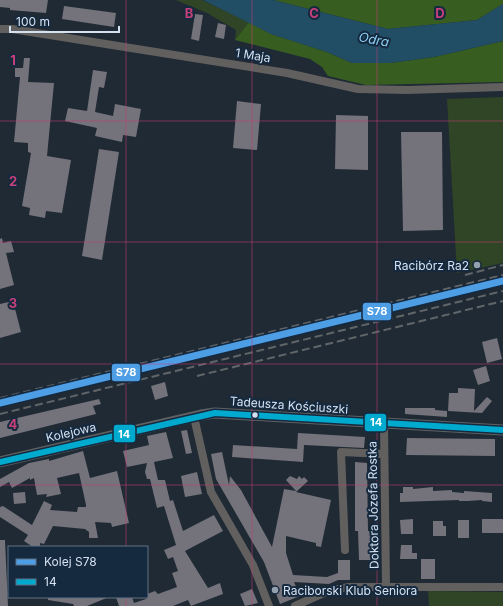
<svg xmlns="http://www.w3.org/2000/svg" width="503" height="606" viewBox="0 0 503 606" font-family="Inter,sans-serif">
<rect width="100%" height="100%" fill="#1f2a35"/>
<g fill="#2f4525">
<path d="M176,0h26l47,22 -14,18 1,-10 -29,-17z"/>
<path d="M503,97v166l-46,10 -10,-174z"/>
<path d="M428,591l75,1v14h-74z"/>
</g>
<g fill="#385d21">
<path d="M273,0h230v4l-26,16 -89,9z"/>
<path d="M249,22l22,12 56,18 25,11h38l44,-6 69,-16v41l-137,3 -38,-9 -6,-9 -12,-8 -75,-19z"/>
</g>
<path fill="#214e65" d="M203,0h70l115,29 89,-9 26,-16v37l-69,16 -44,6h-38l-25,-11 -56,-18z"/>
<g fill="#74727a">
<path d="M0,0h48l-2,13 -36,-3v-2l-10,-1z"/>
<path d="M64,6l52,7 -2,14 -52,-8z"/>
<path d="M195,14l8,1 -4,26 -8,-2z"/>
<path d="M218,23l8,2 -2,14 -9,-2z"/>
<path d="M24,58h6l-2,24 26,1 -7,73 24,4 -9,53 -16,-2 -1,7 -16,-3 1,-7 -8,-2 9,-53 -3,-1v-9l-14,-1 6,-65h-5v-9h8z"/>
<path d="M93,70l14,2 -3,16 -5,-1 -4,25 18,4 2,-12 26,5 -5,28 -13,-2 -1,7 -27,-6 2,-8 -32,-7 3,-13 19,3z"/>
<path d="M237,101l24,3 -4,46 -24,-2z"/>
<path d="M336,115l32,1v54l-33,-1z"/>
<path d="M401,132h41l1,98 -40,1z"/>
<path d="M99,149l20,3 -17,108 -20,-4z"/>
<path d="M2,238l1,5 8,-2 3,11 -8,1 8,32 -14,4v-50z"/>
<path d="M13,301l8,31 -21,6v-34z"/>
<path d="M497,338l5,21 -15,4 -5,-21z"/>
<path d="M486,366l4,15 -12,4 -5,-15z"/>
<path d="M165,382l3,14 -13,4 -4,-14z"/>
<path d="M458,388l17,1 -1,22 13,-14 5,4 -10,12 -34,-2 1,-18h9z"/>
<path d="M99,399l2,5 -8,2 3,8 -96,24v-16z"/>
<path d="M405,408h30v2l12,1v6l-42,-3z"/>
<path d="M187,430l5,23 -6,1 -5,-23z"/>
<path d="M166,432l7,26 -19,4 4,18h7l5,21 3,-1 10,31 31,-16 9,16 -38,20 23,37 12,-5 3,11 -32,12 -3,-6 -15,6h-54l-3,-9h16l2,6 12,-4 1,-5 8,-3 3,3 19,-7 -5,-14 6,-2 -5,-14 -5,2 -4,-9 12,-5 -12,-39 -7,2 -7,-29h-3l-2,-7 2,-9 -20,4 -4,-16 26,-6 -2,-9z"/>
<path d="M298,433l67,4 -1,11 -60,-3 -1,17 -71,-5 1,-12 64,4z"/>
<path d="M407,438l88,1v17l-89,-1z"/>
<path d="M83,451l7,27 27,-7 12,52 -17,4 -1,-4 -16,-1 3,16h-9v-6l-4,-3 -32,-3 -9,18 -4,-1v4h-7l-9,-6 4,-6 -28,-18v-10l3,-1 29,19 12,-24 8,4 -2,5 27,2 1,-5h8v-2l-7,-32 -22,5 4,16 -15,3 1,-3 -10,1 -3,-17 -4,2v-2l-18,10 -3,-6 -9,5v-8l29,-16 20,-4v2z"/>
<path d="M222,452l7,33 1,-9 11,14 31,57 12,-58 12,2 -10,-11 4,-4 7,3 2,-3 3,3 2,-2 4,4 -12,11 35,8 -10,47 -5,-1v-3l-30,-7v17l7,22 34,2 11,-4v-13h12v20h-12l-9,4 -35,-2 6,14 -20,8 -16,-42 -48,-83 -5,-25z"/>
<path d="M355,462l12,1 1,68h3v29h-12l-1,-29h-3z"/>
<path d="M197,472l5,22 -17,3 -4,-21z"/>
<path d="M403,487h10v2l20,-2v4l19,-1v2l12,1v-2l28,2v9l-10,-1v-1l-14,1h-9v-1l-59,2v-9h3z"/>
<path d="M25,492l1,11 -12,1 -1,-11z"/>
<path d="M413,519v15h-12l-1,-14z"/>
<rect x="482" y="519" width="21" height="14"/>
<rect x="458" y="520" width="11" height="18"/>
<path d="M433,521h10v5h3v10h-13z"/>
<path d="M0,540h5l3,66h-8z"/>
<path d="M401,545h11v8h5v6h-17z"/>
<rect x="421" y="559" width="14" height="20"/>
<path d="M252,589l6,14 -13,3 -5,-12z"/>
<path d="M48,597h61l-22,9h-13l-1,-2 -25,-4z"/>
</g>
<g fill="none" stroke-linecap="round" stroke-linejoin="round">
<g stroke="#62605f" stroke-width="8">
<path d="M0,29h12l275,44 71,16 49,1 96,-3"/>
<path d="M194,417l17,75 42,73 16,41"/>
<path d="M384,423l2,163"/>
<path d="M345,550l-4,-98 43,2"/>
<path d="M295,606l33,-15 21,-4h154"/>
</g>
<path stroke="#606162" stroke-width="11" d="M0,462l201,-47 14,-2 288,17"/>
<g stroke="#606568" stroke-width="2" stroke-dasharray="8 4" stroke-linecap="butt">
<path d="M465,275l38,-10"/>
<path d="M197,376l306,-75"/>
<path d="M0,398l503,-123"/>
<path d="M0,414l503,-123"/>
</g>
<g stroke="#15293f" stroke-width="9">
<path id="bus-1" d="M0,462l215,-49 288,17"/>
</g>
<use href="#bus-1" stroke="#00a9ce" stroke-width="6"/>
<g stroke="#15293f" stroke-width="10">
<path id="rail-1" d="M0,403l503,-122"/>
</g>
<use href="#rail-1" stroke="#4d9ee5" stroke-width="7"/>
</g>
<path fill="none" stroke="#c64079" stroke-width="1" stroke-opacity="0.55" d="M126,0v547M252,0v606M377,0v606M0,121h503M0,242h503M0,364h503M0,485h503M126,597v9"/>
<g fill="#95a1af" stroke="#15293f" stroke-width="1.5">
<circle cx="477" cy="265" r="4"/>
<circle cx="275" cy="590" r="4"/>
</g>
<circle fill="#d4e1f0" stroke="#15293f" stroke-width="1.5" cx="255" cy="415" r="3.5"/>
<g text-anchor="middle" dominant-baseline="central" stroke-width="4" stroke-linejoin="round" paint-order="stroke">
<g font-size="12" fill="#d4e1f0" stroke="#15293f">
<text transform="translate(253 55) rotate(9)">1 Maja</text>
<text transform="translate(289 405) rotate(4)">Tadeusza Kościuszki</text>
<text transform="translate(71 432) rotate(-13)">Kolejowa</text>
<text transform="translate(373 505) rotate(-91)">Doktora Józefa Rostka</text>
</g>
<g font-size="12" fill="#d4e1f0" stroke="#15293f" text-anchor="end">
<text x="469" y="265">Racibórz Ra2</text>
<text x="283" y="590" text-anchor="start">Raciborski Klub Seniora</text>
</g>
<g font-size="13" font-style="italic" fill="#8dcff3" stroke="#15293f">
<text transform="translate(374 39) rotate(11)">Odra</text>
</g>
</g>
<g font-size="13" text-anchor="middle" font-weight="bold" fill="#c64079" stroke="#15293f" stroke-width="4" stroke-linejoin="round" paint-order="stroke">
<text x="189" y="18">B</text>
<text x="314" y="18">C</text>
<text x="440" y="18">D</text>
<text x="13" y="65">1</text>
<text x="13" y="186">2</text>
<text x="13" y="308">3</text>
<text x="13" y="429">4</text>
</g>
<g stroke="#15293f" stroke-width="1.5">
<rect x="362" y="302" width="30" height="19" rx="4" fill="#4d9ee5"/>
<rect x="111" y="363" width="30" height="19" rx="4" fill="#4d9ee5"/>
<rect x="364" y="413" width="23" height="19" rx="4" fill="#00a9ce"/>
<rect x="113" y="424" width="23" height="19" rx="4" fill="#00a9ce"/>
</g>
<g font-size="11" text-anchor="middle" font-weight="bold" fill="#fff">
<text x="377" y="315">S78</text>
<text x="126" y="376">S78</text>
<text x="376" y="426">14</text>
<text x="124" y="438">14</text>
</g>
<rect x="8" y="546" width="140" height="52" fill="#15293f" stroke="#617386"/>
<rect x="16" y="559" width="20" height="6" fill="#4d9ee5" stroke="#617386"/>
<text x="44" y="566" font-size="12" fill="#d4e1f0">Kolej S78</text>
<rect x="16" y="579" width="20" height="6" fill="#00a9ce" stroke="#617386"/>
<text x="44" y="586" font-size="12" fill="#d4e1f0">14</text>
<path d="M10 26v6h109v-6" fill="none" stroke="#d4e1f0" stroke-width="2"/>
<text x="16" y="26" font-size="12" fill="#d4e1f0" stroke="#15293f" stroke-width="3" paint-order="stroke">100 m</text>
</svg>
